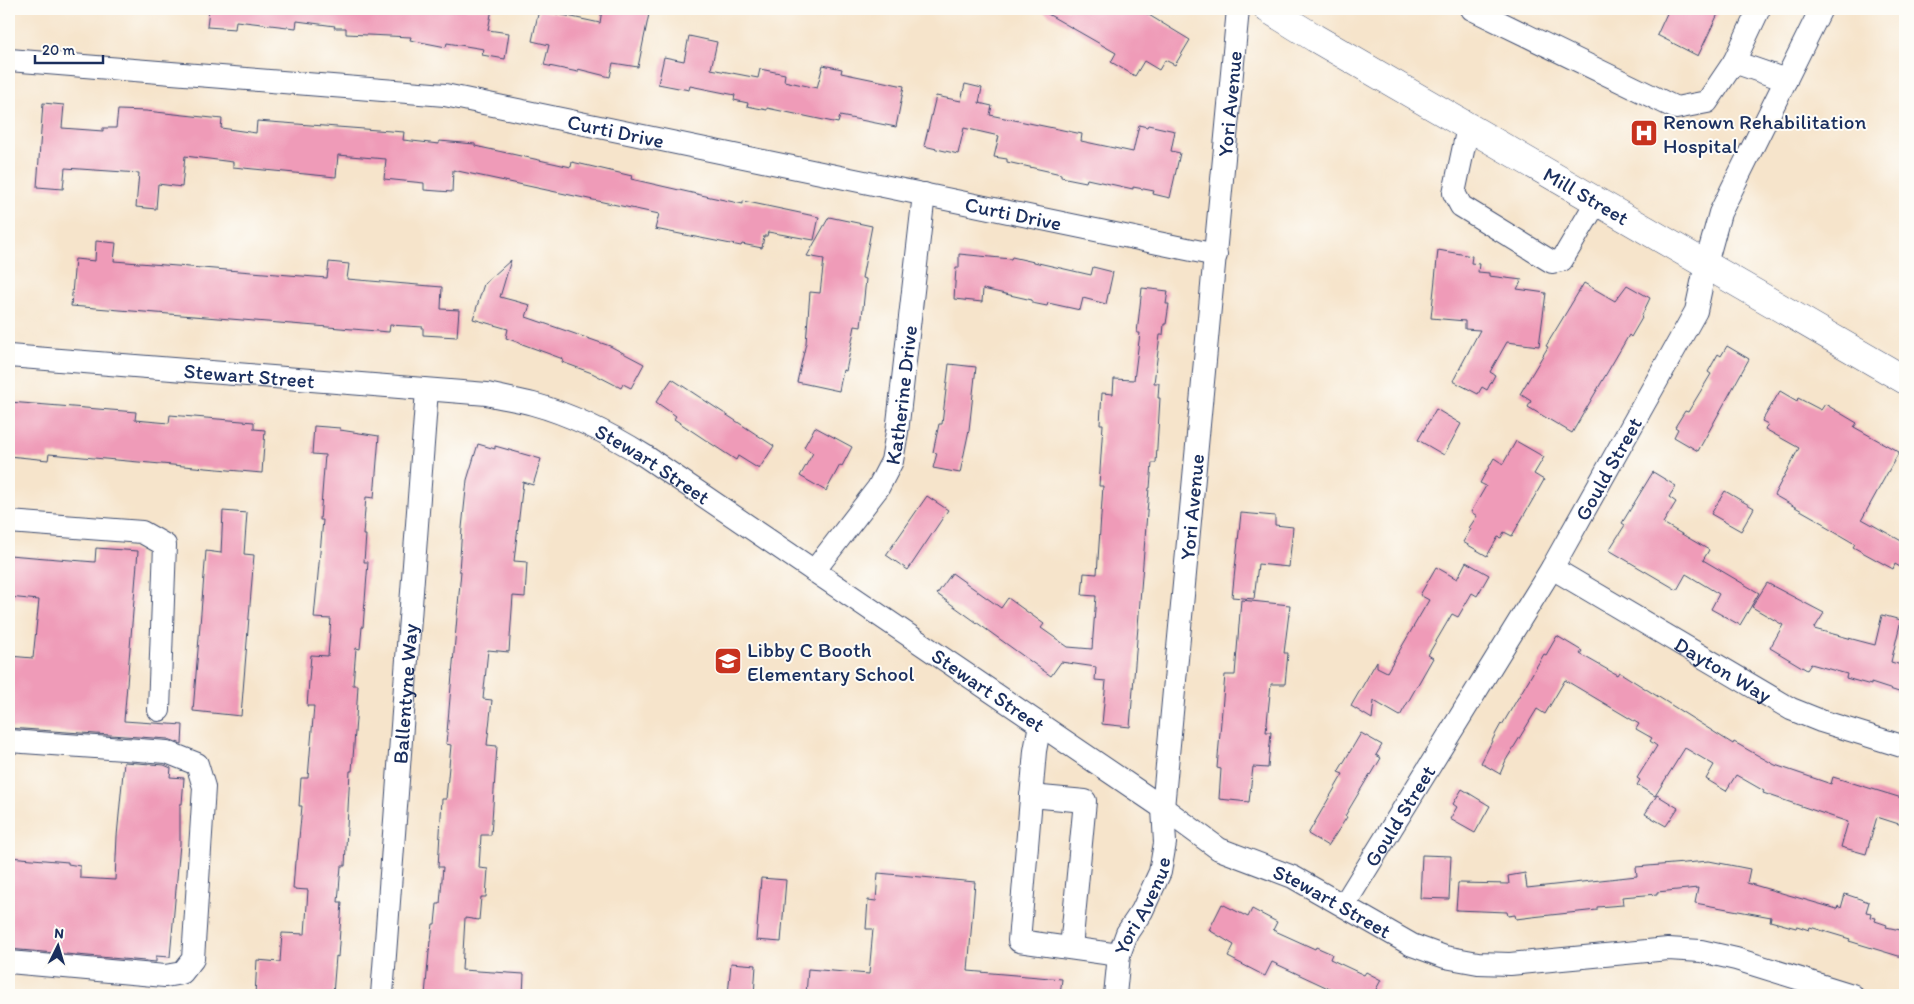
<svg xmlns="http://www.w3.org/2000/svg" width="1914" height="1004" viewBox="0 0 1914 1004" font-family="Itim,sans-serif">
<rect width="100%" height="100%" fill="#fdfcf7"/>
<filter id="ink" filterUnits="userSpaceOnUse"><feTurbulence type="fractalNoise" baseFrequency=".02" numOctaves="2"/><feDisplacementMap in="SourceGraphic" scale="10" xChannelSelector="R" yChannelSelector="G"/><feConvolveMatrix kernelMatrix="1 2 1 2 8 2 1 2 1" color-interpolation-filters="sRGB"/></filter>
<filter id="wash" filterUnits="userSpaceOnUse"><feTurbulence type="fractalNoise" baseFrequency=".0096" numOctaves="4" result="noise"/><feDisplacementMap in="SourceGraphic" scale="20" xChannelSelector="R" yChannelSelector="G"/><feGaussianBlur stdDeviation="1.12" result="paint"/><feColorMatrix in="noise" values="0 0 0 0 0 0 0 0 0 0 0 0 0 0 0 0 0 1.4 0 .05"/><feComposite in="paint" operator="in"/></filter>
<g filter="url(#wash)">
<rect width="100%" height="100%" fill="#f6e4cb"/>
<g id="blocks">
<g fill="#ef9bb8">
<path d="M209,9h283l-4,21 21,3 -4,26 -23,-4 2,-6 -37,-6 -1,4 -36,-7 1,-3 -65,-3v-6h-12l1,-2 -38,-5 -1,7 -60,-7 -1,8 -28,-2z"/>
<path d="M602,9h48l-12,58 -25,-4 -3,14 -32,-8v3l-34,-7 5,-20 -17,-4 7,-31 61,13z"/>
<path d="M1039,9h100l51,31 -15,25 -10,-5 -6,10 -15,-9 -9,15 -24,-14 5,-9z"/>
<path d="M1669,9h38l11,5 -20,42 -41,-21z"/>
<path d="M689,36l28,6 -6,27 47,9 2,-9 25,5 -1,7 33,7 6,-23 19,4 -1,4 63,13 -8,41 -56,-11 -2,7 -71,-15v2l-20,-4 1,-3 -14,-3 1,-5 -45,-9 -1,4 -31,-6 6,-27 20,4z"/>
<path d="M965,84l17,4 -3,15 13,3 -2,9 92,19 -1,7 52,11 6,-27 8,2 1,-2 27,6 -4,20 9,2 -10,45 -17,-4 1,-3 -21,-4v2l-46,-10 -1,3 -25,-5v-3l-54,-12v-3l-13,-2 5,-21 -35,-8 -6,26 -34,-8 12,-50 25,5z"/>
<path d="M43,103l21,2 -2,23 41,3v-3h13l2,-18 28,1 76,8 -1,9 35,5 1,-12 147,11 -1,8 36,4v-3l36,3v2l96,21 1,-5 26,6 34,8 -1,3 70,16 42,9v-3l76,16 -5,23 -46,-8 -1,4h-3l-2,12 -20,-4 -1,2 -86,-17 4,-15 -206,-44 -1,22 -28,-2v-7l-40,-4 2,-20 -48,-4 -2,22 -103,-10v-5l-48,-6 -3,31 -24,-3 -2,25 -20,-2 3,-34 -74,-5 -2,21 -26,-2z"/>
<path d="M829,217l43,9 -10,52 4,1 -5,48 -6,-1 -9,45 -3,-1 -4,21 -42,-9 9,-39 4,-51 10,1 4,-34 -17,-3z"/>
<path d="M96,241l20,2 -2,18 213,17 2,-16 20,2 -2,15 95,8 -1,22 18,1 -2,27 -34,-2v-8l-33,-2 -1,7 -318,-26 4,-47 20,2z"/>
<path d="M1438,250l34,6 -1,7 8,1 -1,8 11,1v3l33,4 -5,9 29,4 -7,53 -32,-4 -17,30 5,3 -8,15 -5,-3 -4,7 -25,-13 27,-51 -15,-1v-8l-34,-3z"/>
<path d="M959,254l52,5 1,-2 79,18 2,-8 20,5 -7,32 -23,-6 -3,12 -32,-7 -1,3 -15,-3v-3l-49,-11 -1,13 -28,-3 2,-31h3z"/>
<path d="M511,260l-11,37 30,8 -4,12 84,29 34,18 -13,24 -8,-4 -2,4 -29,-15 -30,-11 1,-3 -57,-21 2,-9 -35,-10 11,-35z"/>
<path d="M1584,283l31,18 12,-16 23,13 -9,19 1,1 -11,19 -2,-2 -57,98 -44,-26 3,-6 -11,-7 28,-47 -2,-1z"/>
<path d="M1142,288l26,3 -2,13h3l-3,20h-2l-1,11h-3l-6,48h5l-1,15h2l-4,65h-4l-2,25h-1l-19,239 -28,-3 4,-43 -11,-1 1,-13 -35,-5 -10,14 -114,-82 15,-21 49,35 7,-10 36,26 -3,4 27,19 24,2 4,-53 -14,-1 2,-22 13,1 6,-88h-4l4,-62h-3l2,-31 11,1 1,-15 20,1 6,-47h-3z"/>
<path d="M1727,346l22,13 -51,92 -24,-14 4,-8 -3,-2 10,-16 3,1 23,-38 -3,-2 10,-18 3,2z"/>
<path d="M949,364l27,3 -7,63 -9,43 -27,-5 4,-15 -4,-1 6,-28h3z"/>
<path d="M672,379l102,67 -15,23 -21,-13 -2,4 -32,-21 -30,-20 2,-3 -20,-14z"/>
<path d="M1780,391l17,10 1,-3 23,12 4,-6 32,19 -3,4 45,25 -37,67 43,24v27l-10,-6 -2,5 -40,-22 2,-3 -31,-18 1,-2 -51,-29 25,-47 -34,-19 3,-5 -6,-3z"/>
<path d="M9,402l127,10 -1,8 34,3 1,-8 84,7v7l11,1 -3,43 -213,-19 -1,6 -39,-4z"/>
<path d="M1436,409l25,15 -17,31 -26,-15z"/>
<path d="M314,426l26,2v2l39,6 -5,62 -8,-1 -3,38h3l-2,27h4l-5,65h-1l-2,22 -4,-1 -3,37h5l-2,34 -4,52h-2l-5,95h-4l-3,36h4l-4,55 -2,-1 -3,39 -39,-2v2h-39l2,-35 23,2 2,-29 23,1 3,-44 -15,-1 2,-28 2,-1 5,-54h-3l2,-28h7l6,-72h-7l4,-51 17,1 3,-37 -17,-1 9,-98h-3l5,-65 -13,-1z"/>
<path d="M815,427l37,20 -10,19 -2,-1 -14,26 -26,-15 13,-23 -9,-6z"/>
<path d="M1516,441l28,16 -10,17 10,6 -32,56 -8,-4 -3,6 -3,-1 -11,19 -24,-14 8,-13 -2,-1 8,-12 -6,-4 15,-26 -6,-3 14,-25 9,6z"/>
<path d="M478,444l17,5v-3l46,13 -8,26 -10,-3 -9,79 13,1 -2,35 -12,-1 -4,56 -21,-2 -5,49 9,1 -5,45 10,1 -6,89h-10l-2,33 9,1 -2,28h-5l-2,23 -14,-2 -3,52 62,4 -1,21h-98l5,-54h1l2,-17h2l2,-20h3l3,-37h-5l4,-68h4l5,-54 -5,-1 15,-173h-2l3,-43 5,-48z"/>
<path d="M1653,472l23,14 -7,11 7,5 -13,21 46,27 -6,10 56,33 -19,32 -29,-16 8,-15 -33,-20 -9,16 -68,-40 16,-25 -3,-2z"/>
<path d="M1725,491l29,17 -13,23 -30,-17z"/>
<path d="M927,496l21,14 -40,60 -22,-15z"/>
<path d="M223,511l24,2 -3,41 10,1 -13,161 -48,-5 13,-160 15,2z"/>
<path d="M1241,513l34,3v9l18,2 -4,40 -31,-3 -4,35 -22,-2z"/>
<path d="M96,548l42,3 -14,170 59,4 -1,19 -14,-5 -159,-11v-72l24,2 6,-58 -30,-3v-42l86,7z"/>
<path d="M1466,562l23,13 -12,21 -5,-3 -14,24 -6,-3 -24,41 5,3 -33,58 -26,-15 -2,18 -21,-13 26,-45v6l10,5 42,-72 -9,-5 16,-28 21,12z"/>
<path d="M1767,583l57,30 -10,16 61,16 7,-30 19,5 -10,42 14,4v28l-34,-11v2l-25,-7 1,-4 -36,-10 -4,6 -37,-22 13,-23 -31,-18z"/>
<path d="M1241,600l49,5 -6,48h4l-3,31h-14l-5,48h5l-3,36 -15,-1 -4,35 -30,-3 2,-30 -4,-1 8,-93h10z"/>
<path d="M1557,636l25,15 -2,3 37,21 2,-3 114,72 1,-2 41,23 56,19 2,-7 72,22v27l-28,-9 -11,37 -25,-7 7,-25 -85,-29 1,-2 -28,-16 -10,16 -20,-12 8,-14 -29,-17 -30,48 -18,-11 3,-5 -3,-2 20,-32 -7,-5 2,-3 -16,-9 3,-5 -74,-44 -20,34 -8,-5 -31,51 -6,14 -19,-11 15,-30 5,-9 1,1 42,-71 2,1z"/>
<path d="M1361,733l21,12 -6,10 5,3 -10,17 -1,-1 -25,42 2,1 -19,29 -20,-12 35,-60 -5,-2z"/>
<path d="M124,762l40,3 7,3 -1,9 14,1 -2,26h-2v40l-10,113 -14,-1v6l-147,-13 2,-42h-2v-50l59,5v2l12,2v12l35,2 2,-44z"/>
<path d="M1462,789l28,17 -15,27 -25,-14 7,-12 -4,-3z"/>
<path d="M1657,795l21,13 -12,18 -21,-12z"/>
<path d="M1422,855l29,1 -2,43 -29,-1z"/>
<path d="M1709,861l41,8 -3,14 90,26 1,-3 3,2 4,-14 24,8 -3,10 5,1 -1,4 6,1 -1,3 12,4 -1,2 19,4v27l-56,-17 1,-2 -40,-12 -1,3 -12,-4 -1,2 -26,-7 1,-4 -76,-14 3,-15 -41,4v2l-35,3 1,8 -26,2v3l-65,7 -16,2 -1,-4 -7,1 -1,-4 -51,-2 2,-27 51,1 -1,-8 17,-3 2,15 110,-12 -1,-9z"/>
<path d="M878,873l97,9 -7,89 94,8 -2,16h-254l2,-26 61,5 4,-45h-7l2,-29 8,1z"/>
<path d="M761,878l25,2 -5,62 -25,-2z"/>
<path d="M1222,904l26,13 4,-8 25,13 -4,8 42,19 1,-2 16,7 -2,5 34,16 2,-3 15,8 -8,15h-30l-71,-33 -7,14 -37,-19 6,-12 -25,-15z"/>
<path d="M731,963l25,2 -2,30h-26z"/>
</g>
</g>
</g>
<g filter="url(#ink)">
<use href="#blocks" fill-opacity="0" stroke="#3c4a6e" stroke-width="1"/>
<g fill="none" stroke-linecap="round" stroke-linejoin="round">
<g stroke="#3c4a6e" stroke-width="24">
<g id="minor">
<path d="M1472,9l204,99 31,-6 27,-40 52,18"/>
<path id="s1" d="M9,60l436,35 771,160"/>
<path d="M1734,62l25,-53"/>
<path d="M1468,127l-14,66 7,13 91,56 10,-2 35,-59"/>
<path id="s2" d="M9,356l478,38c16,4 31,6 46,10 40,11 77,30 112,52l518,352 56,41 74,28 119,68 33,12 33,6 32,1 158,-15 33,2 35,8 116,36"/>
<path d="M9,522l133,10 23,13 -6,165"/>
<path id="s3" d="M1552,568l239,141 30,12 84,26"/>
<path id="s4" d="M814,571l64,-83 14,-27 5,-29 27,-238"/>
<path d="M1040,724l-5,27 -16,190 100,14"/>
<path d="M9,741l158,11 30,12 7,23 -11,172 -11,14 -17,3 -156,-14"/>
<path d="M1031,796l54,5 -14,147"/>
<path id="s5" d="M1344,905l208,-337 144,-257 10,-47 14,-51 101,-204"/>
<path id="s6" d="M382,995l45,-605"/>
<path id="s7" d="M1115,995l4,-40 8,-22 15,-22 18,-39 5,-29 -2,-35 75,-799"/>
</g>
</g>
<g stroke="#3c4a6e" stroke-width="29">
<g id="major">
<path id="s8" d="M1268,9l47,29 590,342"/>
</g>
</g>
<use href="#minor" stroke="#fff" stroke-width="22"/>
<use href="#major" stroke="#fff" stroke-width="28"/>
</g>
</g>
<defs>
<g id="hospital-square" transform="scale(1.4375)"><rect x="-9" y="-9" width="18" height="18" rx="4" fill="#c8321e" stroke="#fdfcf7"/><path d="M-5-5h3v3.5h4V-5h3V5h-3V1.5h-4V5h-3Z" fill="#fff"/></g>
<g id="school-square" transform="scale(1.4375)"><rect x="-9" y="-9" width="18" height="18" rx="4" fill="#c8321e" stroke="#fdfcf7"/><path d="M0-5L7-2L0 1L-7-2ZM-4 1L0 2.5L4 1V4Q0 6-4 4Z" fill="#fff"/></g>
</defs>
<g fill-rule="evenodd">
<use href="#hospital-square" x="1644" y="133"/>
<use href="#school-square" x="728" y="661"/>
</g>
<g text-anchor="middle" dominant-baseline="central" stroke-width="4" stroke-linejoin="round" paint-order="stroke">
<g font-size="21" fill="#1b2f5e" stroke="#fdfcf7">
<text stroke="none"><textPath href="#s7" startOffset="905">Yori Avenue</textPath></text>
<text stroke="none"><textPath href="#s1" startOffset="612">Curti Drive</textPath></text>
<text stroke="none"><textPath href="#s8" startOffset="369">Mill Street</textPath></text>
<text stroke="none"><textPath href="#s1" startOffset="1018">Curti Drive</textPath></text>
<text stroke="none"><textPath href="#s2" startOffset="241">Stewart Street</textPath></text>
<text stroke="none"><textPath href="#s4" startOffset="202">Katherine Drive</textPath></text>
<text stroke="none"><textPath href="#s2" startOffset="661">Stewart Street</textPath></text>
<text stroke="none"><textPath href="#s5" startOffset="510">Gould Street</textPath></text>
<text stroke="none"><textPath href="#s7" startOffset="500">Yori Avenue</textPath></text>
<text stroke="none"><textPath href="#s3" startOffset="199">Dayton Way</textPath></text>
<text stroke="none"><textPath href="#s2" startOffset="1066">Stewart Street</textPath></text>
<text stroke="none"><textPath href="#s6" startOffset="302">Ballentyne Way</textPath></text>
<text stroke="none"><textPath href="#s5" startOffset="105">Gould Street</textPath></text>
<text stroke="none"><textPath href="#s2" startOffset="1471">Stewart Street</textPath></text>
<text stroke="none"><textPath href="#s7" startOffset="95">Yori Avenue</textPath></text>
</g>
<g font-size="21" fill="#1b2f5e" stroke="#fdfcf7" text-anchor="start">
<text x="1663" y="121">Renown Rehabilitation<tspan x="1663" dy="24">Hospital</tspan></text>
<text x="747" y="649">Libby C Booth<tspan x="747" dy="24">Elementary School</tspan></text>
</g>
</g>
<rect width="1914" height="1004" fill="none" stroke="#fdfcf7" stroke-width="30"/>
<g transform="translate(58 946) rotate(5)" stroke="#fdfcf7" stroke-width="4" paint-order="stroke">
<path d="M0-4L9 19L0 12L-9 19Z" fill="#1b2f5e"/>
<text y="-8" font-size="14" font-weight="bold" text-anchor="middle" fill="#1b2f5e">N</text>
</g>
<path d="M35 55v8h68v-8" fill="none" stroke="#1b2f5e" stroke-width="2.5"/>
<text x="42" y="55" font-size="15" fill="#1b2f5e" stroke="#fdfcf7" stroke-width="4" paint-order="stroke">20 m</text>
</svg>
